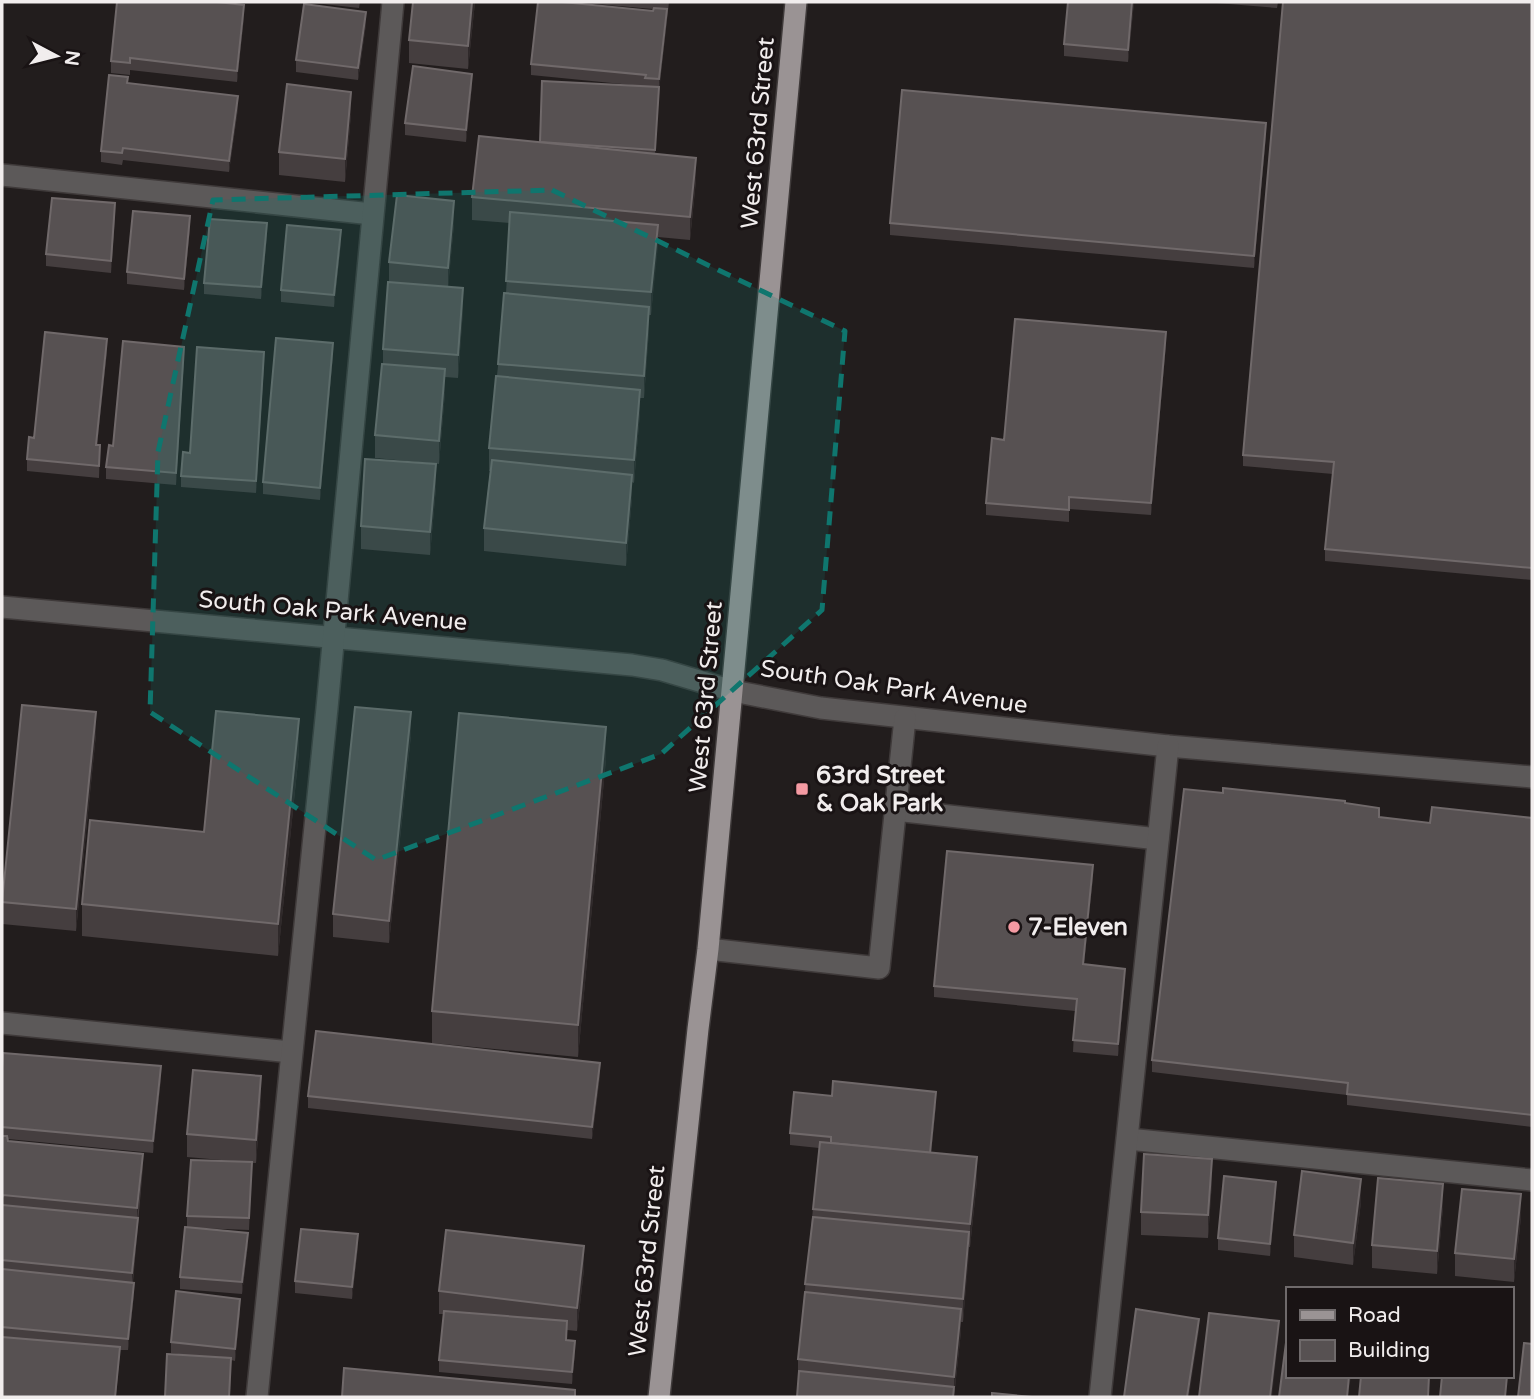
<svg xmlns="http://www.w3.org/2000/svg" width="1534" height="1399" viewBox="0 0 1534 1399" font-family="'Varela Round',sans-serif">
<rect width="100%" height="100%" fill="#221d1d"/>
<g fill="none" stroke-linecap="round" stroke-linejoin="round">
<g stroke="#3f3a3a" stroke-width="24">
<g id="minor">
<path d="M2,175l370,39"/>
<path d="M2,607l630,58 30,5 71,21 88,17 347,38 364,31"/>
<path d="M895,810l263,29"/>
<path d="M708,949l171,19 26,-250"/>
<path d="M2,1023l289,29"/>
<path d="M1128,1139l404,41"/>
<path d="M257,1397l70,-689 66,-706"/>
<path d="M1100,1397l68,-651"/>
</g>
</g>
<g stroke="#3f3a3a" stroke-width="24">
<path id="major" d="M659,1397l39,-368 10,-80 88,-947"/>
</g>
<use href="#minor" stroke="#5c5959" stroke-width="21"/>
<use href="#major" stroke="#9a9394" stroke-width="21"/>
</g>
<g fill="#453e3f">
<path d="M306,2h54l-1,6z"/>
<path d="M475,2l-7,67 -59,-6v-23z"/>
<path d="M572,2h97l-10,89 -4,63 41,26 -6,60 -32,-3 -7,78h-2v15l-5,68h-4v14l-6,71 -2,-1v16l-6,68 -142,-15v-23l6,-57h-1v-23l17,-155 4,-70 -38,-3v-23l68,-55 102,-56 -111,-11v-11l122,-53v-2z"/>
<path d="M1134,2l-6,60 -64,-6v-12z"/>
<path d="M1204,2h74l-1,6z"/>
<path d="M1532,2v578l-207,-19v-12l8,-75 -90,-8v-11z"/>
<path d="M244,17l-7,65 -107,-12v5l-19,-2v-12z"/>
<path d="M366,24l-8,56 -62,-8v-12z"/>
<path d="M128,83l110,25 -9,64 -106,-12 -1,5 -21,-3v-11z"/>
<path d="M472,85l-6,57 -61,-7v-12z"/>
<path d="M351,114l-6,68 -66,-7v-23z"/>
<path d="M1266,135l-12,133 -364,-33v-12z"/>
<path d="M115,215l-4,58 -65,-7v-12z"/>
<path d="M454,224l-6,62 15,24 -5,68 -13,-1v15l-6,72 -64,-6v-23l8,-71v-15l6,-67v-20z"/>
<path d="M190,228l-6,62 -57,-6v-12z"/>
<path d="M267,235l-6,64 -57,-5v-11z"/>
<path d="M341,242l-7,65 -53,-5v-12z"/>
<path d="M1166,344l-15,171 -82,-6v13l-83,-7v-12l18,-63z"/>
<path d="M107,351l-10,94h3l-1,33 -72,-7v-12l7,-21z"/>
<path d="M333,355l-13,145 -57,-6v-12z"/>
<path d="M184,359l-8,126 -70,-6v-12l7,-21z"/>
<path d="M264,364l-8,129 -75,-6v-11z"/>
<path d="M436,487l-6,68 -69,-6v-23z"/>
<path d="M96,734l-20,197 -74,-7v-27z"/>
<path d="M411,735l-22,208 -56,-6v-23z"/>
<path d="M299,752l-21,204 -196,-20v-32l122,-72z"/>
<path d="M606,759l-28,298 -146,-14v-32z"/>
<path d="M1345,804l34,13 51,6 102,-5v309l-185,-22v-10l-195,-23v-12z"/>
<path d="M1093,877l-9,87 41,17 -7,75 -45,-4 2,-41 -141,-14v-11z"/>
<path d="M2,1068l159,10 -8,75 -145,-14v2l135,25 -10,116 1,12 -6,56h-8l-4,47h-114z"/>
<path d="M600,1075l-8,64 -284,-31v-12z"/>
<path d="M832,1096l104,8 -5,49 46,27 -7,67h-1l-6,75h-2v9l-7,66h-157l1,-15v-23l21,-211 -29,-3v-12z"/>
<path d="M261,1099l-5,64h-4l-3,67 -53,-2 52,16 -6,50 -62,-5v-12l7,-50v-11l57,-54 -57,-5v-23z"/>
<path d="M1212,1181l-4,57 -67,-3v-23z"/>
<path d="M1276,1193l-6,63 -52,-6v-12z"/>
<path d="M1361,1202l-8,63 -59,-8v-22z"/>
<path d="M1443,1207l-6,67 -65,-6v-23z"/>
<path d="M1521,1217l-7,65 -59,-6v-23z"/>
<path d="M358,1246l-6,53 -57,-6v-12z"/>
<path d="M584,1269l-7,62 -10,-1v10l8,13 -3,31 -133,-12v-12l5,-46h-5v-23z"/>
<path d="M240,1311l-5,50 -4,-1 -1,37h-65l21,-42 -15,-2v-11z"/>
</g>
<g fill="#2f292a">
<path d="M472,2h3l-7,67v-23z"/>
<path d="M1132,2h2l-6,60v-12z"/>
<path d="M244,5v12l-7,65v-11z"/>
<path d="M667,9v12l-8,70v-12z"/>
<path d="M366,12v12l-8,56v-12z"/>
<path d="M472,74v11l-6,57v-12z"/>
<path d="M351,92v22l-6,68v-23z"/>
<path d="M238,96v12l-9,64v-11z"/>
<path d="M1266,123v12l-12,133v-12z"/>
<path d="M696,158v22l-6,60v-23z"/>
<path d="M454,201v23l-6,67v-23z"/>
<path d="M115,203v12l-4,58v-12z"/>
<path d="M190,216v12l-6,62v-11z"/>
<path d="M267,223v12l-6,64v-12z"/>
<path d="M658,225v22l-7,68v-23z"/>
<path d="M341,230v12l-7,65v-12z"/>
<path d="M463,288v22l-5,68v-23z"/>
<path d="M649,307v23l-5,68v-22z"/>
<path d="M1166,332v12l-15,171v-12z"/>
<path d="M107,339v12l-11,106v-12z"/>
<path d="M333,343v12l-13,145v-12z"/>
<path d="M184,347v12l-8,126v-12z"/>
<path d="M264,352v12l-8,129v-12z"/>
<path d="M445,369v23l-6,72v-23z"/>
<path d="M640,390v22l-6,71v-23z"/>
<path d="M436,464v23l-6,68v-23z"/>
<path d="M632,475v23l-6,68v-23z"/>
<path d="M96,712v22l-20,197v-22z"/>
<path d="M411,712v23l-22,208v-22z"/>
<path d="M299,719v33l-21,204v-32z"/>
<path d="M606,727v32l-28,298v-32z"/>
<path d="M1093,865v12l-10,99v-12z"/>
<path d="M1125,969v12l-7,75v-12z"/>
<path d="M600,1063v12l-8,64v-12z"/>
<path d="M161,1066v12l-8,75v-12z"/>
<path d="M261,1076v23l-5,64v-23z"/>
<path d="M936,1092v12l-6,64v-12z"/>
<path d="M143,1154v12l-6,54v-12z"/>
<path d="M977,1157v23l-7,67v-23z"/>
<path d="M1212,1159v22l-4,57v-23z"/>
<path d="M1361,1179v23l-8,63v-22z"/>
<path d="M1276,1182v11l-6,63v-12z"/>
<path d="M1443,1184v23l-6,67v-23z"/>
<path d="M1521,1194v23l-7,65v-23z"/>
<path d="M138,1218v12l-6,55v-12z"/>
<path d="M969,1232v23l-6,67v-23z"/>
<path d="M248,1233v11l-6,50v-12z"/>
<path d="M358,1234v12l-6,53v-12z"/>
<path d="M584,1246v23l-7,62v-23z"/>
<path d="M134,1283v11l-6,56v-11z"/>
<path d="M240,1299v12l-5,50v-12z"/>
<path d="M961,1309v22l-7,66v-20z"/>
<path d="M1199,1319v12l-10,66h-2z"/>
<path d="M1279,1321v12l-7,64h-2z"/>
<path d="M575,1341v12l-3,31v-12z"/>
<path d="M231,1358l-1,39h-1z"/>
<path d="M1349,1376h2l-3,21h-1z"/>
</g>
<g fill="#575152" stroke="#70696a" stroke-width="2">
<path d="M117,2h100l27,3 -7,66 -107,-13v5l-19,-2z"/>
<path d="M413,2h59l-4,44 -59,-6z"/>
<path d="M538,2h24l91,9 1,-3 13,1 -8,70 -14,-1 1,-3 -115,-11z"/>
<path d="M1068,2h64l-4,48 -64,-6z"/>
<path d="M1283,2h249v566l-207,-19 9,-87 -91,-7z"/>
<path d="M304,4l62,8 -8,56 -62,-8z"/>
<path d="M413,66l59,8 -6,56 -61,-7z"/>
<path d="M109,75l19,2 -1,6 111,13 -9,65 -106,-13 -1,5 -21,-2z"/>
<path d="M542,81l117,6 -4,63 -115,-8z"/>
<path d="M287,84l64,8 -6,67 -66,-7z"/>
<path d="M902,90l364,33 -12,133 -364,-33z"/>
<path d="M479,136l217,22 -6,59 -218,-20z"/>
<path d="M397,195l57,6 -6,67 -59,-6z"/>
<path d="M52,198l63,5 -4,58 -65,-7z"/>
<path d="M133,211l57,5 -6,63 -57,-7z"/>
<path d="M510,212l148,13 -7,67 -145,-11z"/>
<path d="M210,219l57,4 -6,64 -57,-4z"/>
<path d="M287,225l54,5 -7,65 -53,-5z"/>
<path d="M388,282l75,6 -5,67 -75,-6z"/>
<path d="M504,293l145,14 -5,69 -146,-12z"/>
<path d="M1015,319l151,13 -15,171 -82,-6v13l-83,-7 6,-65 12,2z"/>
<path d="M45,332l62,7 -11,106h4l-1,21 -72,-7 2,-22 5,1z"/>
<path d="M276,338l57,5 -13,145 -57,-6z"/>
<path d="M123,341l61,6 -8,126 -70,-6 3,-22 4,1z"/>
<path d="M197,347l67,5 -8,129 -75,-5 2,-24 7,1z"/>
<path d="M382,364l63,5 -6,72 -64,-6z"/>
<path d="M496,376l144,14 -6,70 -145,-12z"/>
<path d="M365,459l71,5 -6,68 -69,-6z"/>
<path d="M492,460l140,15 -6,68 -142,-15z"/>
<path d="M22,705l74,7 -20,197 -74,-7z"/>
<path d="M355,707l56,5 -22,209 -56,-7z"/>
<path d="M216,711l83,8 -21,205 -196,-20 8,-84 114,12z"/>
<path d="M459,713l147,14 -28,298 -146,-14z"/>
<path d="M1223,788l122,13v2l34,5v9l51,6 2,-16 100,11v297l-185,-21 1,-11 -196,-23 32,-271 39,4z"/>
<path d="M947,851l146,14 -10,99 42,5 -7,75 -45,-4 4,-41 -143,-13z"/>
<path d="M316,1031l284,32 -8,64 -284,-31z"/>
<path d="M3,1053l158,13 -8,75 -151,-14v-59z"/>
<path d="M193,1070l68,6 -5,64 -69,-6z"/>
<path d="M833,1081l103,11 -6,61 -99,-10v-6l-41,-4 4,-41 38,4z"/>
<path d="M2,1136h5l1,5 135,13 -6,54 -134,-13 -1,3z"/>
<path d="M820,1142l157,15 -7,67 -157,-15z"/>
<path d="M1144,1154l68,5 -4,56 -67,-3z"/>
<path d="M191,1160l61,2 -3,56 -62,-2z"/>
<path d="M1302,1171l59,8 -8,64 -59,-8z"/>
<path d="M1224,1176l52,6 -6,62 -52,-6z"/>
<path d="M1378,1178l65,6 -6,67 -65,-6z"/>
<path d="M1462,1189l59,5 -7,65 -59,-6z"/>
<path d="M2,1205l136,13 -6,55 -130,-13z"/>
<path d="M813,1217l156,15 -6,67 -158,-15z"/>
<path d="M185,1227l63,6 -6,49 -62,-5z"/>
<path d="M301,1229l57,5 -6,53 -57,-6z"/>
<path d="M446,1230l138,16 -7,62 -138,-17z"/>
<path d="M2,1269l132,14 -6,56 -126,-12z"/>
<path d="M176,1291l64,8 -5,50 -64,-7z"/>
<path d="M805,1292l156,17 -7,68 -156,-18z"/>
<path d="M1136,1309l63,10 -12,78h-63z"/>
<path d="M444,1311l123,10 -1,19 9,1 -3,31 -133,-12z"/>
<path d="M1209,1313l70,8 -9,76h-71z"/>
<path d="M1287,1335v41h62l-2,21h-68z"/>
<path d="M2,1337l118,10 -5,50h-113z"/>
<path d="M1524,1343l8,1v53h-14z"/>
<path d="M167,1354l64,4 -2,39h-64z"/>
<path d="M344,1368l231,22v7h-233z"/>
<path d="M799,1371l155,16 -1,10h-156z"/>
<path d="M1361,1376h68l-1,21h-69z"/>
<path d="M1442,1376h65l-2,21h-65z"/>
<path d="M992,1393l40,4h-40z"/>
</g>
<path fill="#0f766e" fill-opacity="0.2" stroke="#0f766e" stroke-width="5" stroke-dasharray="14 9" stroke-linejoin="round" d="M552,190l293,141 -23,279 -161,144 -285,106 -226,-148 8,-260 55,-252z"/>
<g fill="#f49aa2" stroke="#191314" stroke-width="2.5">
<rect x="795" y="782" width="14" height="14" rx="3.5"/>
<circle cx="1014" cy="927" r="7"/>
</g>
<g text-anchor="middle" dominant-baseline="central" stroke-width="6" stroke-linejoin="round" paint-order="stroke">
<g font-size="24" fill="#f1eded" stroke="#191314">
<text transform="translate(758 133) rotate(-85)">West 63rd Street</text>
<text transform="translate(333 611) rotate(5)">South Oak Park Avenue</text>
<text transform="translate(894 687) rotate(8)">South Oak Park Avenue</text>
<text transform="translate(706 697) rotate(-85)">West 63rd Street</text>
<text transform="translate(647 1261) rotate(-84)">West 63rd Street</text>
</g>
<g font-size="24" font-weight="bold" fill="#f1eded" stroke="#191314" text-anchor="start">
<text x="816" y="775">63rd Street<tspan x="816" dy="28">&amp; Oak Park</tspan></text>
<text x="1028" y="927">7-Eleven</text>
</g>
</g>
<rect width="1534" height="1399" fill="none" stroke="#f1eded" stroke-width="7"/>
<rect x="1286" y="1287" width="228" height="91" fill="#191314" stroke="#6f6a6b" stroke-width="2"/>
<rect x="1300" y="1310" width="35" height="10" fill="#9a9394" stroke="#6f6a6b" stroke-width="2"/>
<text x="1348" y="1322" font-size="21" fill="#f1eded">Road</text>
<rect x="1300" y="1340" width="35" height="21" fill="#575152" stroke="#6f6a6b" stroke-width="2"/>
<text x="1348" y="1357" font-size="21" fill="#f1eded">Building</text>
<g transform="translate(56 56) rotate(97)" stroke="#191314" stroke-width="5" paint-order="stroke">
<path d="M0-5L12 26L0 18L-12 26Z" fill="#f1eded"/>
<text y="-10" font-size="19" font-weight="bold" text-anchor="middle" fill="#f1eded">N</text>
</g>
</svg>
